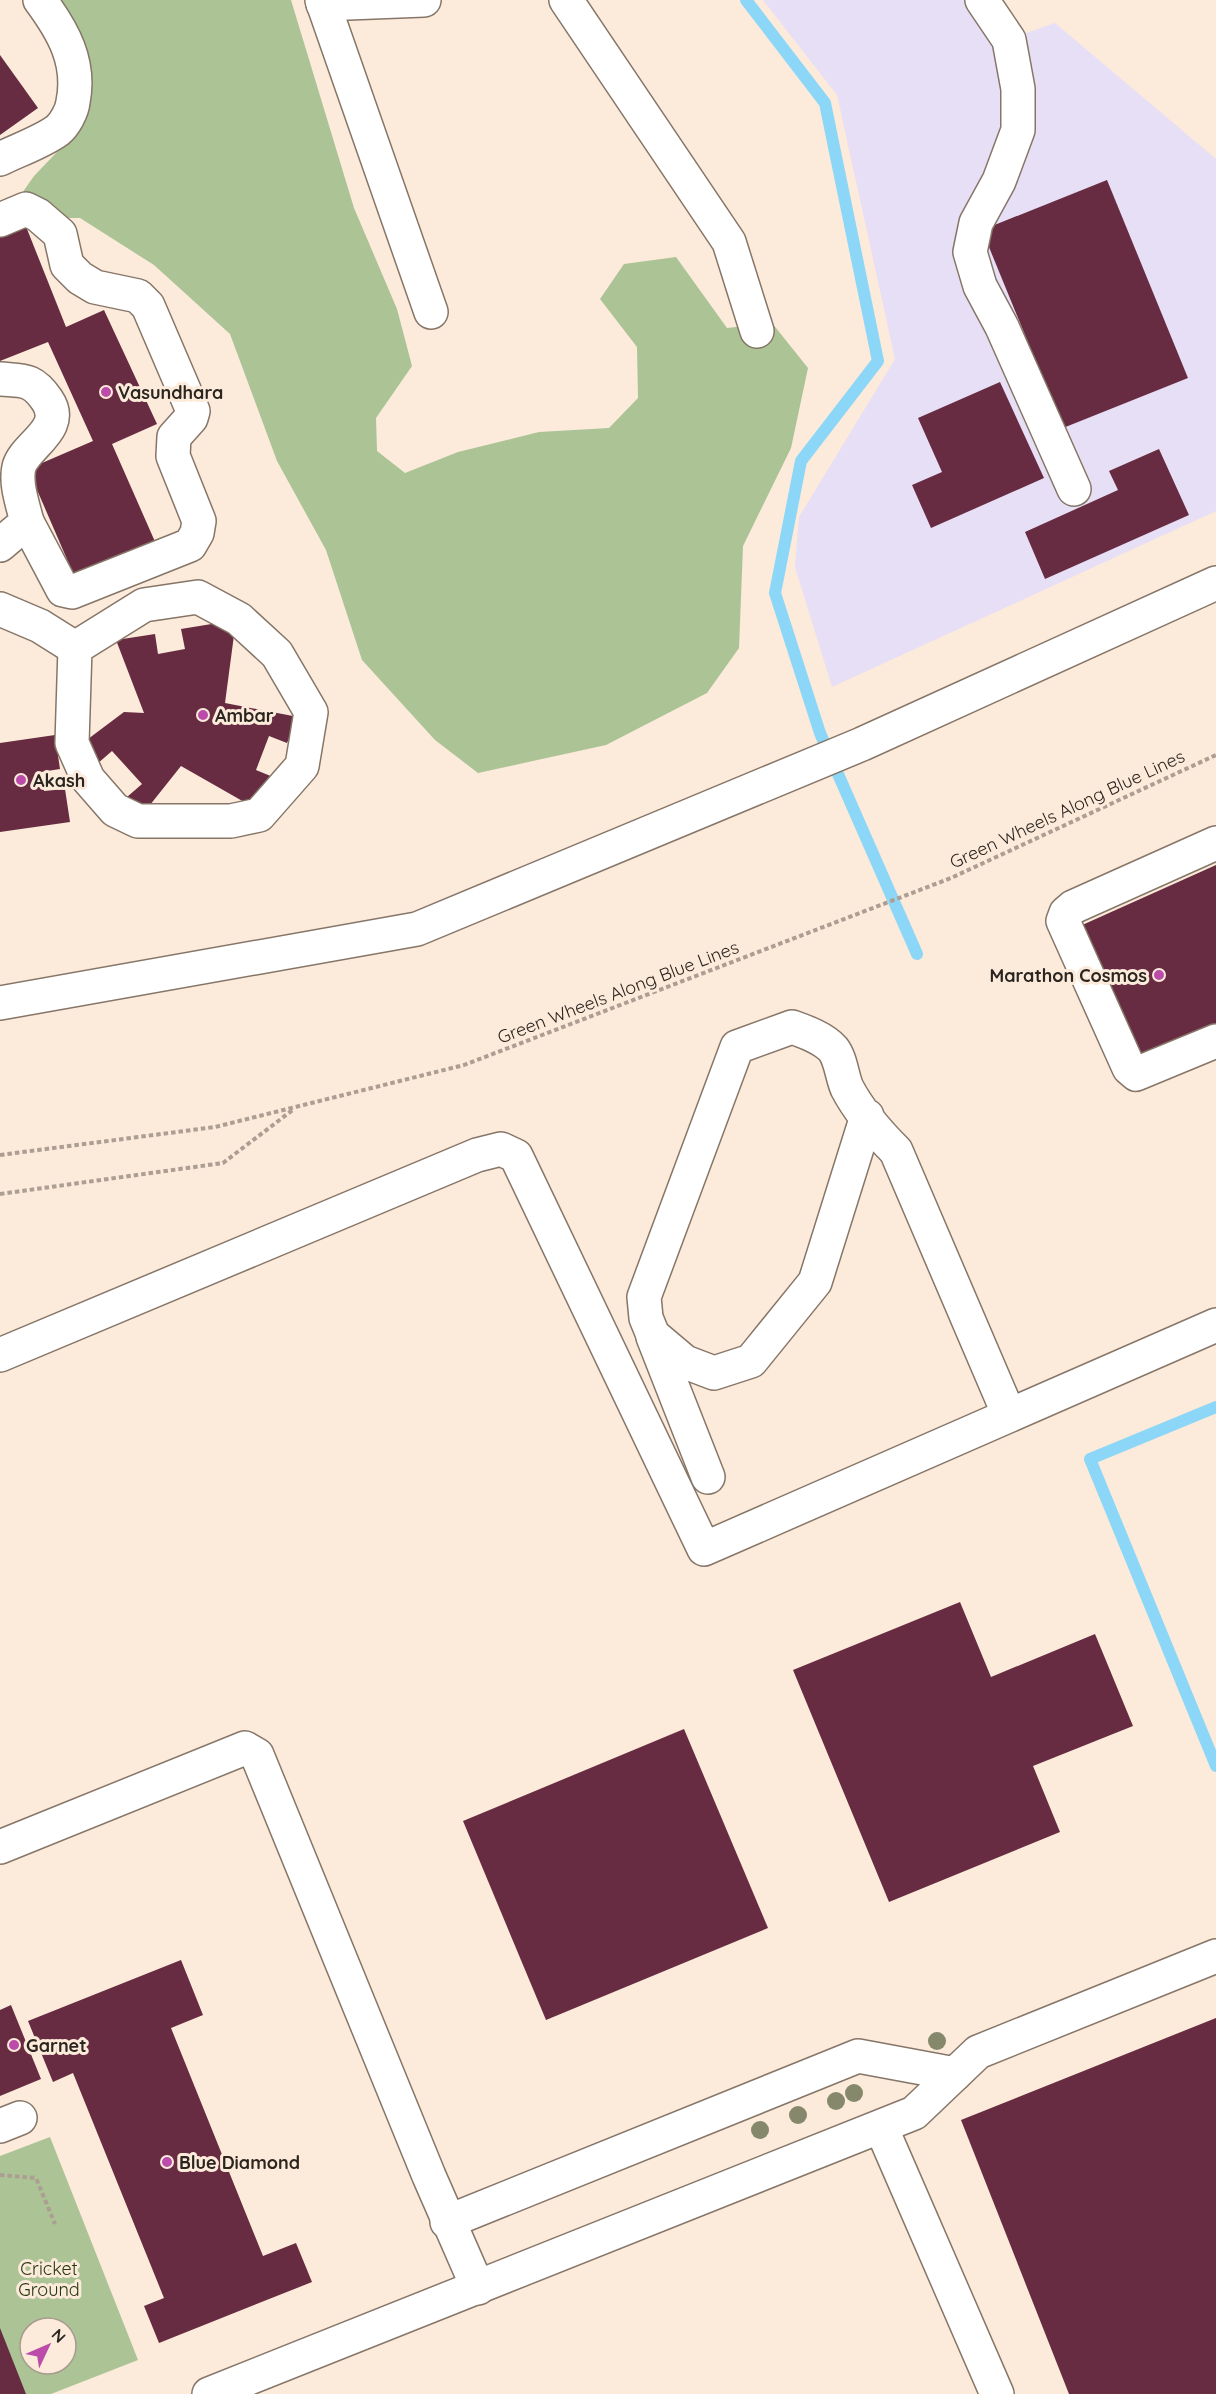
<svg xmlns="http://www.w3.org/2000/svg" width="1216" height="2394" viewBox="0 0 1216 2394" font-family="Quicksand,sans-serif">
<rect width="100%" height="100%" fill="#fceadb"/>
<path fill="#e7dff5" d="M763,0h204l31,43 57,-20 161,136v352l-384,176 -37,-120 4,-50 96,-158 -58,-264z"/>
<g fill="#abc395" fill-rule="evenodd">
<path d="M55,0h236l63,208 43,101 15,57 -36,52 1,33 28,22 53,-21 81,-20 70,-4 29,-30 -1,-51 -37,-48 24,-35 52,-7 51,71 45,-5 36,45 -17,80 -48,98 -4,102 -32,45 -101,52 -128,28 -43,-33 -73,-80 -36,-110 -49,-89 -47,-127 -76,-69 -74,-47h-35l-25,-22 14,-20 43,-45z"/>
<path d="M50,2137l88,223 -87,34h-25l-26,-11v-227zM30,2328h36v36h-36z"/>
</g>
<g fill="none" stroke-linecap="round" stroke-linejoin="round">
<g stroke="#8cd7f7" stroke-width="12">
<path d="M746,0l79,103 53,258 -77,100 -26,132 45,140 97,221"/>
<path d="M1216,1407l-126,52 126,307"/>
</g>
</g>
<g fill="#672c41">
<path d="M0,55l38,53 -38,27z"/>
<path d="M1107,180l81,198 -125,50 -81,-198z"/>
<path d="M25,224l41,103 38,-17 53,114 -45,20 48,109 -81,34 -51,-118 65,-28 -45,-99 -48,19v-127z"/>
<path d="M1000,382l44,96 -113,50 -19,-43 30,-13 -24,-54z"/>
<path d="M1159,449l30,66 -144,64 -20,-47 93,-42 -9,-19z"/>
<path d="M236,620l-11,83 73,14 -11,26 -18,-7 -13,34 17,7 -15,33 -77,-44 -39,49 -15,-18 15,-13 -30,-33 -15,13 -17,-19 44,-33 20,1 -28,-73 39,-6 3,20 27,-5 -4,-20z"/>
<path d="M55,735l5,34 -19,3 3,19 21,-2 5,33 -70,10v-89z"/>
<path d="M1216,865v159l-77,34 -59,-132z"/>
<path d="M960,1602l31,75 104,-43 38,92 -100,40 27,66 -171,70 -96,-232z"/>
<path d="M684,1729l84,199 -222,92 -83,-199z"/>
<path d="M181,1960l22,55 -32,13 92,228 33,-13 16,39 -153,61 -15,-37 20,-8 -91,-225 -20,9 -25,-61z"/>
<path d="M11,2005l30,74 -41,17v-86z"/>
<path d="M1216,2018v376h-147l-108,-274z"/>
<path d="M0,2328l26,66h-26z"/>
</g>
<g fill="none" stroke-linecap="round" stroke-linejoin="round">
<g stroke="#867668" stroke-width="36">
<g id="minor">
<path d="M322,0l109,312"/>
<path d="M566,0l163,242 28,89"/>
<path d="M982,0l27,40 9,49v41l-19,51 -23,42 -6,29 10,34 22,41 72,162"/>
<path d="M323,4l101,-4"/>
<path d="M0,159c18,-9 42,-17 58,-29 7,-6 14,-19 15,-28 8,-40 -10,-71 -33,-102"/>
<path d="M0,220l26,-11 12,6 22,19 7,31 13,13 15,9 43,9 10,10 45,105 -2,7 -17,19 -1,19 26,65 -2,12 -7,12 -118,47 -9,-2 -36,-68"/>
<path d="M0,379c23,2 32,-1 47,21 20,29 -22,45 -28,67 -4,17 4,38 8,55l-27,23"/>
<path d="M198,597l41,22 38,35 34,58 -9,54 -43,49 -28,6h-93l-23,-11 -27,-31 -16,-36 3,-95 69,-43z"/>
<path d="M0,609l40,17 35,22"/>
<path d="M1216,843l-143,64 -7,6 -3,8 66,147 7,6 80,-33"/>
<path d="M0,1003l417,-74 445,-185 354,-161"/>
<path d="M867,1116l-52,166 -64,79 -37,12 -29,-11 -32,-27 -7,-17 -2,-21 93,-250 55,-20c14,5 31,11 41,22 8,10 9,28 14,39 12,23 31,45 49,63l113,264"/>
<path d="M653,1337l55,140"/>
<path d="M0,1355l477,-200 24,-6 15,7 188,393 512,-224"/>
<path d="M0,1847l245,-99 12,7 172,421 49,112"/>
<path d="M0,2126l20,-8"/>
<path d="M881,2127l116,267"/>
<path d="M447,2222l411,-166 97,18"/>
<path d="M209,2394l705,-281 64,-61 238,-96"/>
</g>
</g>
<g stroke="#ac9e93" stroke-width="4" stroke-dasharray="4.5 3" stroke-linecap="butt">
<path d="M0,1155l215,-28 249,-62 487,-187 265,-123"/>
<path d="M0,1194l223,-31 71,-54"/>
<path d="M0,2175l36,3 19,46"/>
</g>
<use href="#minor" stroke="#fff" stroke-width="33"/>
</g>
<g fill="#85886a">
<circle cx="937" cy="2041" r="9"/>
<circle cx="854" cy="2093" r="9"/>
<circle cx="836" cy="2101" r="9"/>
<circle cx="798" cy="2115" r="9"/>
<circle cx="760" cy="2130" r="9"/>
</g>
<g fill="#bc4ca9" stroke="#fceadb" stroke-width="2">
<circle cx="106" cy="392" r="6"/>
<circle cx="203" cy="715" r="6"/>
<circle cx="21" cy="780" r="6"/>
<circle cx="1159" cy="975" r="6"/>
<circle cx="14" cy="2045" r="6"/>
<circle cx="167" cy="2162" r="6"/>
</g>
<g text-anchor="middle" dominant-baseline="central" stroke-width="6" stroke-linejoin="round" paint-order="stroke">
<g font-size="18" font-weight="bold" fill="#2b251f" stroke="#fceadb" text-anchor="start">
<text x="118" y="392">Vasundhara</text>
<text x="215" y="715">Ambar</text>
<text x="33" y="780">Akash</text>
<text x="1147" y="975" text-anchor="end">Marathon Cosmos</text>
<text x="26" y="2045">Garnet</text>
<text x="179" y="2162">Blue Diamond</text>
</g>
<g font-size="18" fill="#2b251f" stroke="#fceadb">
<text transform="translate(1067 809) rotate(-25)">Green Wheels Along Blue Lines</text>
<text transform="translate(618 992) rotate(-21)">Green Wheels Along Blue Lines</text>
</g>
<g font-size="18" fill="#24370d" stroke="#fceadb">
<text x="49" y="2268">Cricket<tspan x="49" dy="21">Ground</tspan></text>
</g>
</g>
<g transform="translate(48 2346) rotate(46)"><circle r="28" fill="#fceadb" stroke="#a89b90" stroke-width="1.5"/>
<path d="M0-4.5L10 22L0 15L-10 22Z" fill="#bc4ca9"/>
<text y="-9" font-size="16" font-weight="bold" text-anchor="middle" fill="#2b251f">N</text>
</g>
</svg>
